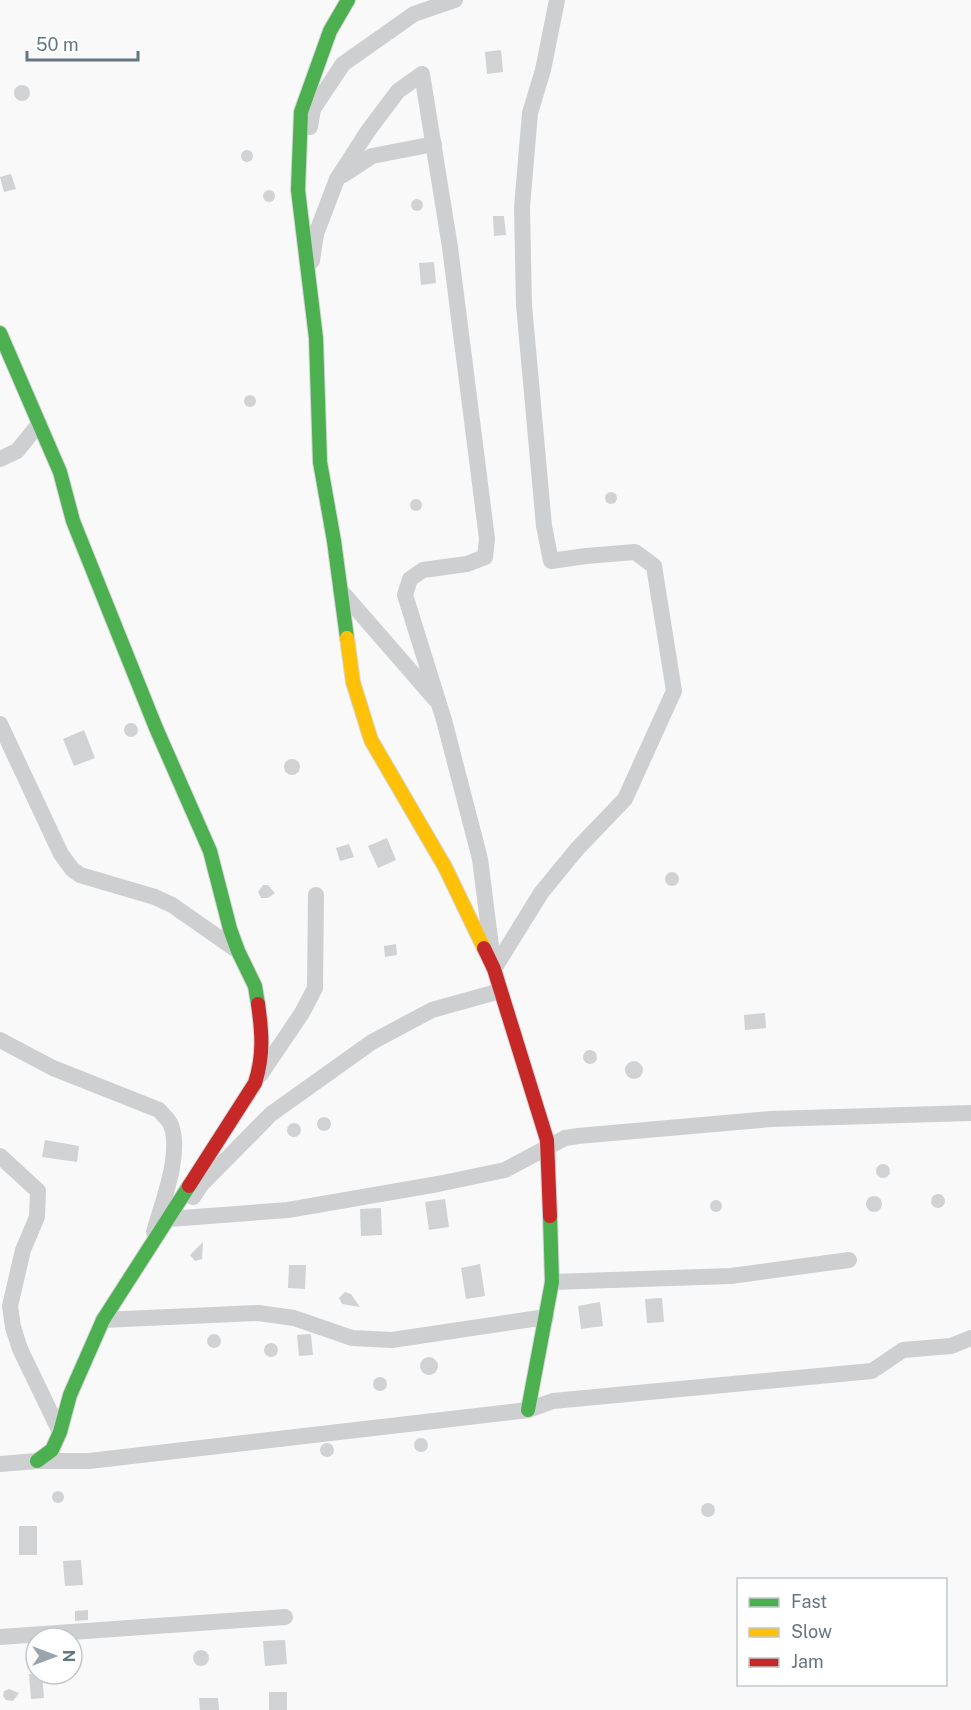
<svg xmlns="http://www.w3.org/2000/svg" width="971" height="1710" viewBox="0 0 971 1710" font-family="'Public Sans',sans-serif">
<rect width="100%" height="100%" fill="#f9f9f9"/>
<g fill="#d0d2d3">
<path d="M501,50l2,22 -16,2 -2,-22z"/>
<circle cx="22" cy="93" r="8"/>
<circle cx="247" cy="156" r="6"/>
<path d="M11,174l5,15 -12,3 -4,-15z"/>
<circle cx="269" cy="196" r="6"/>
<circle cx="417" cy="205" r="6"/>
<path d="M493,216h11l2,19 -12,1z"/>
<path d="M434,262l2,21 -15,2 -2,-22z"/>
<circle cx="250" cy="401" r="6"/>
<circle cx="611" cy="498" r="6"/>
<circle cx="416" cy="505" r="6"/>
<circle cx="131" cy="730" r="7"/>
<path d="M84,730l11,28 -21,8 -11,-27z"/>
<circle cx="292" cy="767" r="8"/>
<path d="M387,838l9,22 -18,8 -10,-22z"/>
<path d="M349,844l5,13 -14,4 -4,-13z"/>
<circle cx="672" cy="879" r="7"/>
<path d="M263,885h5l7,8 -7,5h-7l-3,-6z"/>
<path d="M396,944l1,11 -12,2 -1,-11z"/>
<path d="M765,1013l1,15 -21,2 -1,-15z"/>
<circle cx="590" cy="1057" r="7"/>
<circle cx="634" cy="1070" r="9"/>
<circle cx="324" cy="1124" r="7"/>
<circle cx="294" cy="1130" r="7"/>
<path d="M45,1140l34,6 -2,16 -35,-5z"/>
<circle cx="883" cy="1171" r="7"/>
<circle cx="938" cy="1201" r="7"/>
<circle cx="874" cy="1204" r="8"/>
<path d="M445,1199l4,28 -20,3 -4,-28z"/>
<circle cx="716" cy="1206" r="6"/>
<path d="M381,1208l1,27 -21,1 -1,-27z"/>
<path d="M203,1242l-1,17 -7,2 -5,-6z"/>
<path d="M480,1264l5,32 -19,3 -5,-31z"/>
<path d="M289,1265h17l-1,24 -17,-1z"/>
<path d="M345,1292l6,2 9,13 -18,-3 -3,-6z"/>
<path d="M662,1298l2,24 -17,1 -2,-24z"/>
<path d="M600,1302l3,24 -22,3 -3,-23z"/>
<circle cx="214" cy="1341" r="7"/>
<path d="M309,1334l2,1 2,20 -14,1 -2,-21z"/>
<circle cx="271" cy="1350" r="7"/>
<circle cx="429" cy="1366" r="9"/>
<circle cx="380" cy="1384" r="7"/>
<circle cx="421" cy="1445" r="7"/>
<circle cx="327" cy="1450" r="7"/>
<circle cx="58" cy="1497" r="6"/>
<circle cx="708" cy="1510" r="7"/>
<rect x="19" y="1526" width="18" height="29"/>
<path d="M81,1560l2,25 -18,1 -2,-25z"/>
<path d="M88,1610v10l-13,1v-10z"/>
<path d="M285,1640l2,24 -22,2 -2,-25z"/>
<circle cx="201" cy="1658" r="8"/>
<path d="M29,1674h13l2,24 -13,1z"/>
<path d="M9,1689l10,4 -6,8 -7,-1 -3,-4 1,-5z"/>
<rect x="269" y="1692" width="18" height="18"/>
<path d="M199,1698h19l1,12h-19z"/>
</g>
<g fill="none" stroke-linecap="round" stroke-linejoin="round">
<g stroke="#d5d6d7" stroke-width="16">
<g id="fast">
<path d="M0,333l60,139 13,49 83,207 54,123 20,78 8,22 17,35 3,18"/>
<path d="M347,638l-13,-97 -14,-79 -4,-124 -18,-148 3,-78 29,-81 18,-31"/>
<path d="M528,1410l24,-128 -2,-66"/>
<path d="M37,1461l15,-11 8,-18 10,-37 33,-75 86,-134"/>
</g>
</g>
<g stroke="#d5d6d7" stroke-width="16">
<path id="slow" d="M347,638l6,44 18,58 74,127 39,81"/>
</g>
<g stroke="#d5d6d7" stroke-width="16">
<g id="jam">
<path d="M484,948l10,21 53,171 3,76"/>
<path d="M189,1186l66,-103c9,-28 7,-51 3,-79"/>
</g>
</g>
<g stroke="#cecfd0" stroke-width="16">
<path d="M310,127l3,-18 30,-45 71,-50 41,-14"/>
<path d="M343,175l29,-19 62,-12"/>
<path d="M312,261l4,-27 21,-55 31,-48 30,-40 24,-17 28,173 37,292 -2,18 -18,7 -44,6 -13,9 -5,16 39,125 36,139 12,95"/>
<path d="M0,459l17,-8 22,-27"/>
<path d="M341,591l94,108"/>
<path d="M0,724l61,130 11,15 8,6 75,22 17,8 66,46"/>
<path d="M494,969l47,-76 36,-44 48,-50 49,-108 -20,-125 -19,-14 -49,4 -35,5 -7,-35 -20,-221 -2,-98 8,-94 13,-43 14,-70"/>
<path d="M0,1040l53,28 106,42c4,5 10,10 12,15 11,30 -9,78 -17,107"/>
<path d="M260,1075l42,-62 13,-25 1,-93"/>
<path d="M0,1156l38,35 -1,26 -14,33 -13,56 3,21 7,22 40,83"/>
<path d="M193,1197l8,-12 70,-71 101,-72 60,-32 68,-19"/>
<path d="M169,1219l119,-9 150,-26 67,-14 60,-32 13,-2 193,-17 200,-6"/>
<path d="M552,1282l179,-6 118,-16"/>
<path d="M103,1320l155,-7 36,5 58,20 40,2 154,-23"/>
<path d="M0,1464l37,-3h52l439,-51 25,-9 319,-30 31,-21 48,-4 20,-8"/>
<path d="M0,1637l285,-20"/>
</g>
<use href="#fast" stroke="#4caf50" stroke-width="14"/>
<use href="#slow" stroke="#ffc107" stroke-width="14"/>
<use href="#jam" stroke="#c62828" stroke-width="14"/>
</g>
<rect x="737" y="1578" width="210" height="108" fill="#ffffff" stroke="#c1c8cd" stroke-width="1.5"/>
<rect x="749" y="1598" width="30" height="9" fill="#4caf50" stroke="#c1c8cd" stroke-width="1.5"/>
<text x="791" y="1608" font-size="18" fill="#657683">Fast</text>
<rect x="749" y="1628" width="30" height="9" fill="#ffc107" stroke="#c1c8cd" stroke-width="1.5"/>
<text x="791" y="1638" font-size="18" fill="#657683">Slow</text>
<rect x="749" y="1658" width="30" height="9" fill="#c62828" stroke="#c1c8cd" stroke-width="1.5"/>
<text x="791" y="1668" font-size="18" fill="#657683">Jam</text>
<g transform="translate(54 1656) rotate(90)"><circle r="28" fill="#ffffff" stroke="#c1c8cd" stroke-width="1.5"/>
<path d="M0-4.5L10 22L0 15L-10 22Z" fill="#99a4ac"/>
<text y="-9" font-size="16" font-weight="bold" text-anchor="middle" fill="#657683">N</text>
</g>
<path d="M27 51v9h111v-9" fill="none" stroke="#657683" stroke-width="3"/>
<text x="36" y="51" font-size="18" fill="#657683" stroke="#ffffff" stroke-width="4.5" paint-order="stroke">50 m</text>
</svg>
